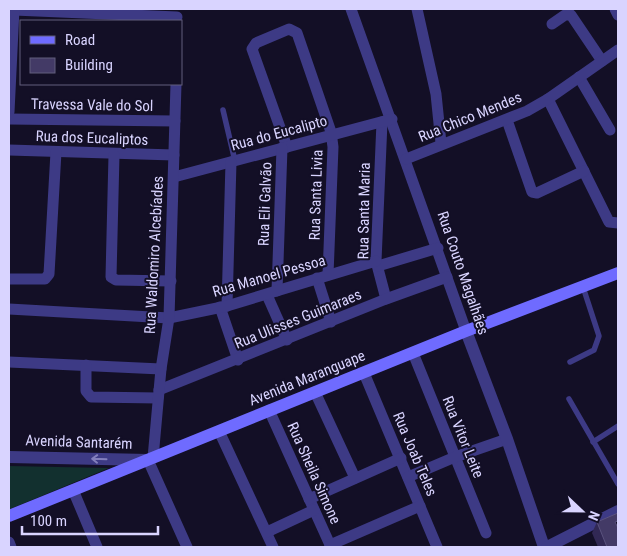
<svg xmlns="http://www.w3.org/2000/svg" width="627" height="556" viewBox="0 0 627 556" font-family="'Roboto Condensed',sans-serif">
<rect width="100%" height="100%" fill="#130f26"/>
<path fill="#12302f" d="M9,466l100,2 -99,41z"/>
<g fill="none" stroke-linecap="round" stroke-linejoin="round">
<g stroke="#3d3a85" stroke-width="5.5">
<path d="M223,110l12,51"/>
<path d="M570,362l24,-12 5,-14 -16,-49"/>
<path d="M569,399l49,85"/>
<path d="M593,442l25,-16"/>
</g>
<g stroke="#3d3a85" stroke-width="11">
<path d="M351,9l115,322"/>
<path d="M417,9l19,85 5,49"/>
<path d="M615,9l3,6"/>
<path d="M14,10l163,7"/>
<path d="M552,24l13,-9h6l31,46"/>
<path d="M579,77l31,53"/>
<path d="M548,99l61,123 9,1"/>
<path d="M9,112l5,-103"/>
<path d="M9,119l166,2"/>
<path d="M507,120l25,72 5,1 47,-22"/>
<path d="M382,122l-6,139 10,38"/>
<path d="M287,147l-35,-98 4,-6 33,-14 8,4 34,99 2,15 -5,128"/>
<path d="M9,150l165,5"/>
<path d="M114,155l-3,122 5,3 55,1"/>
<path d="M406,159l121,-48 21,-12 70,-49"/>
<path d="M174,177l218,-58"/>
<path d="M378,266l60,-18"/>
<path d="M317,278l14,44"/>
<path d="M9,279h36l4,-5 7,-122"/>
<path d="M277,291l5,-143"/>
<path d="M267,295l20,45"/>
<path d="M227,306l4,-144"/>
<path d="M220,307l18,53"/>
<path d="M9,309l160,9 58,-12 149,-45"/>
<path d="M413,353l73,180"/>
<path d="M9,362l152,7"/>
<path d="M86,365v26l5,6 67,1"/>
<path d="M364,373l73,174"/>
<path d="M159,390l227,-91 61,-22"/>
<path d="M315,392l40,86"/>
<path d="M269,410l62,137"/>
<path d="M219,431l54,116"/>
<path d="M153,458l8,-89 8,-51 7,-234"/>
<path d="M148,460l39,87"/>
<path d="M408,477l47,-20 52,-18"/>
<path d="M73,490l24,57"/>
<path d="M309,499l92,-41"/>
<path d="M267,532l47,-22"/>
<path d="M9,542l2,5"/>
<path d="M330,545l90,-39"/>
</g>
<g stroke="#3d3a85" stroke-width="12">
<path d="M466,331l41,108 37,108"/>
<path d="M9,457l139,3"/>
<path d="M547,547l71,-36"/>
</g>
<path stroke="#6f6bff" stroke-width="12" d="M9,516l457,-185 152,-58"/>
</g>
<path fill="#312854" d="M597,522l21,25h-20l-6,-14z"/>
<path fill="#433a66" stroke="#5a527e" d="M618,513v8l-3,1 3,6v19h-11l-10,-25z"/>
<defs><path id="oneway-shaft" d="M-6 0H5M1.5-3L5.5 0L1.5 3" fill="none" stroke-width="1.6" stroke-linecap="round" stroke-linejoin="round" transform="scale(1.25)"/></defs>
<use stroke="#837fbc" href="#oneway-shaft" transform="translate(99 459) rotate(-178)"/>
<g text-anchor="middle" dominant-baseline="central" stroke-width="4" stroke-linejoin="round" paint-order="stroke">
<g font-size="15" fill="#d9d4ff" stroke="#130f26">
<text transform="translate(92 105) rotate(1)">Travessa Vale do Sol</text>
<text transform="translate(470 117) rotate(-22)">Rua Chico Mendes</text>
<text transform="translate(279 133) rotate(-15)">Rua do Eucalipto</text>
<text transform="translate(92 138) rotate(2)">Rua dos Eucaliptos</text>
<text transform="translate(316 195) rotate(-88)">Rua Santa Livia</text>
<text transform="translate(265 204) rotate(-88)">Rua Eli Galvão</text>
<text transform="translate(364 211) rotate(-89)">Rua Santa Maria</text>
<text transform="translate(154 255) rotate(-87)">Rua Waldomiro Alcebíades</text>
<text transform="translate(463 273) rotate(71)">Rua Couto Magalhães</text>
<text transform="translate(269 276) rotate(-16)">Rua Manoel Pessoa</text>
<text transform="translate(298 319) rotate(-22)">Rua Ulisses Guimaraes</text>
<text transform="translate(307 378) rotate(-22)">Avenida Maranguape</text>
<text transform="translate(463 437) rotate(68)">Rua Vitor Leite</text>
<text transform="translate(79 442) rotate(2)">Avenida Santarém</text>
<text transform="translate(415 454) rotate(67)">Rua Joab Teles</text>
<text transform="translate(314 473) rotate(66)">Rua Sheila Simone</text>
</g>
</g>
<rect width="627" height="556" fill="none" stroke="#d9d4ff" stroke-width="20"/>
<rect x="20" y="20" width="162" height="65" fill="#130f26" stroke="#625e7d"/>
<rect x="30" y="36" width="25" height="8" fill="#6f6bff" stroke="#625e7d"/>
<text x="65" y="45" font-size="15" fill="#d9d4ff">Road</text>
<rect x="30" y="58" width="25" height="15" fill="#433a66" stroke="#625e7d"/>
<text x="65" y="70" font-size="15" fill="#d9d4ff">Building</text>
<g transform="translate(582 511) rotate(112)" stroke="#130f26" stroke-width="4" paint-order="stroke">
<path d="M0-4L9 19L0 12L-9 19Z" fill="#d9d4ff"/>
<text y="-8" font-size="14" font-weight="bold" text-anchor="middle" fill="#d9d4ff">N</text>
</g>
<path d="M22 526v8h136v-8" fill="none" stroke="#d9d4ff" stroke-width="2.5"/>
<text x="30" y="526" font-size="15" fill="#d9d4ff" stroke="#130f26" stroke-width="4" paint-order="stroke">100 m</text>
</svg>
